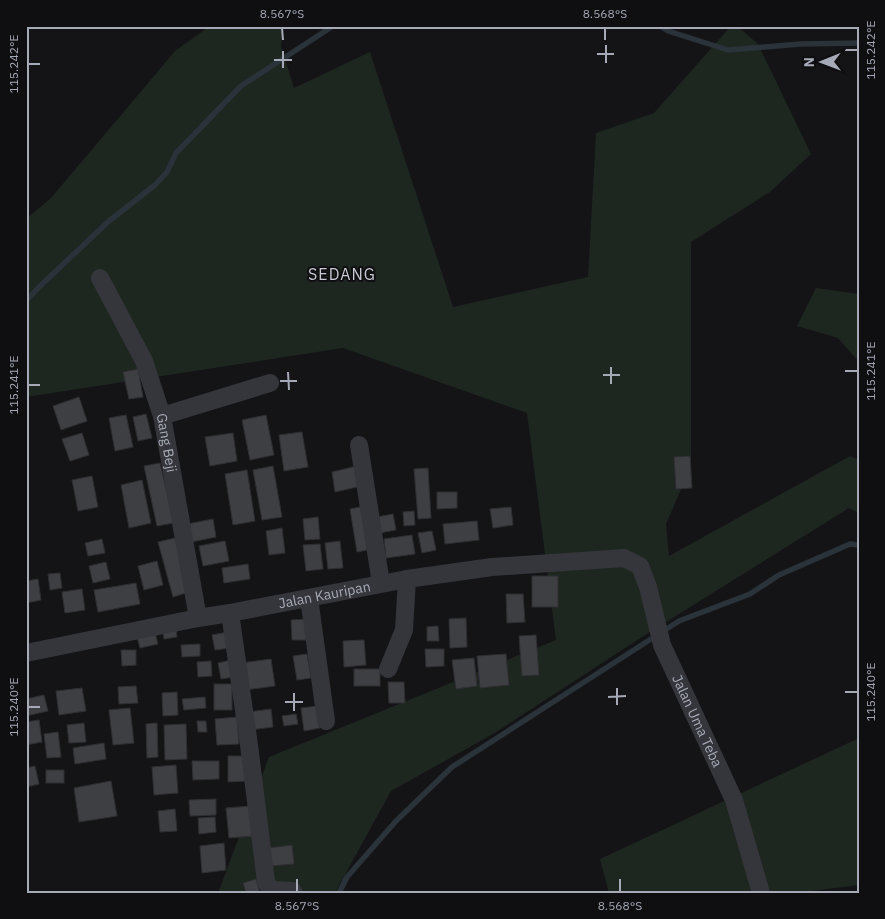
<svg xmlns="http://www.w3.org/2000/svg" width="885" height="919" viewBox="0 0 885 919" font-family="'IBM Plex Sans',sans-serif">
<rect width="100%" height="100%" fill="#141416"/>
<g fill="#1e2620">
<path d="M210,26h74l-3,20 13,42 76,-36 83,255 135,-30 8,-144 58,-20 77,-87h6l21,18 53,110 -41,38 -79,50v224l-25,58 3,32 181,-100 9,4v53l-10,-5 -210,131 -146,95 -102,57 -56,102h-117l51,-136 287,-117 -29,-227 -184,-65 -317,49v-178l25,-21 124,-147z"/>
<path d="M816,288l43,6v68l-21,-24 -41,-12z"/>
<path d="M859,738v147l-63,8h-187l-9,-34z"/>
</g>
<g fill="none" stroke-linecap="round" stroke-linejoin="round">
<g stroke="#2a323a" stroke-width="5.5">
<path d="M660,26l8,5 60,19 72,-6 59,-1"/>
<path d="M26,301l13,-14 70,-66 46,-36 12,-13 9,-19 65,-67 92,-60"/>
<path d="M339,893l8,-16 49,-56 56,-54 227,-146 71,-27 29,-19 71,-31 9,1"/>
</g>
</g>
<g fill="#3e3f43" stroke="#2f2e32">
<path d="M138,369l5,28 -14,2 -6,-27z"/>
<path d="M79,397l8,24 -26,9 -8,-24z"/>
<path d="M146,414l6,24 -14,3 -5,-24z"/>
<path d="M126,415l7,32 -18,4 -6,-33z"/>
<path d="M266,415l8,40 -24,5 -8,-40z"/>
<path d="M302,432l6,35 -24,4 -5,-36z"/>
<path d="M82,433l7,22 -19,6 -8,-22z"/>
<path d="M233,433l4,28 -27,5 -5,-29z"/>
<path d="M690,456l2,32 -16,1 -2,-32z"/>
<path d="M160,463l14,60 -17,3 -13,-60z"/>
<path d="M273,466l9,51 -20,3 -9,-50z"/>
<path d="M357,466l4,20 -26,6 -3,-20z"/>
<path d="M428,468l3,50 -13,1 -4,-50z"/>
<path d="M247,470l8,51 -22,4 -8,-51z"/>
<path d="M92,476l6,31 -20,4 -6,-31z"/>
<path d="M142,480l9,43 -22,5 -8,-43z"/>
<path d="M437,492h20v16l-20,1z"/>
<path d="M365,506l7,43 -15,3 -7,-43z"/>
<path d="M511,507l2,18 -20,3 -3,-19z"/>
<path d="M414,511l1,14 -11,1 -1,-14z"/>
<path d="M393,514l3,16 -17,3 -2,-16z"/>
<path d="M318,517l2,22 -15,1 -2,-21z"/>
<path d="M213,519l3,18 -25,5 -4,-18z"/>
<path d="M477,521l2,19 -34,4 -2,-20z"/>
<path d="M282,528l3,25 -16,2 -3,-24z"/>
<path d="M432,531l4,19 -14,3 -4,-20z"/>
<path d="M412,535l3,19 -29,4 -2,-19z"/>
<path d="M175,538l14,54 -16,5 -15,-55z"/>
<path d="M102,539l3,14 -17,3 -3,-13z"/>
<path d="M225,541l4,20 -26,5 -4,-20z"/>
<path d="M340,541l3,27 -15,1 -3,-26z"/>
<path d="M320,544l3,25 -17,2 -3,-26z"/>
<path d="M157,561l6,24 -19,5 -6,-24z"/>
<path d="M106,562l4,17 -17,4 -4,-17z"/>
<path d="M248,564l2,15 -26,4 -2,-15z"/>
<path d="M60,573l2,15 -12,2 -2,-16z"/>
<rect x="532" y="576" width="26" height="31"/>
<path d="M38,579l3,21 -15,3v-22z"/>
<path d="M136,583l4,21 -42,8 -4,-22z"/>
<path d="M82,589l3,21 -20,3 -3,-21z"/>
<path d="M506,594h17l2,28 -18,1z"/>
<path d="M466,618l1,29 -17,1 -1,-29z"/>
<path d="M307,619l2,21h-17l-1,-20z"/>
<path d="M438,626l1,15h-12v-14z"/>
<path d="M176,629l1,8 -13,2 -1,-8z"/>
<path d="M228,632l2,16 -15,2 -3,-15z"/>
<path d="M155,633l3,11 -18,4 -3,-11z"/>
<path d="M536,635l3,40 -17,1 -3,-40z"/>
<path d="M364,640l2,25 -22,2 -1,-26z"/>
<path d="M200,644v12l-18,1 -1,-12z"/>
<path d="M425,649h19v17l-18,1z"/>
<path d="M121,650h15v15l-14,1z"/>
<path d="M307,654l4,24 -14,2 -4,-24z"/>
<path d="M506,654l3,31 -29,3 -3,-32z"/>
<path d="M474,658l3,28 -21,3 -4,-29z"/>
<path d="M271,659l4,27 -30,4 -4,-27z"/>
<path d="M231,660l3,17 -13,2 -3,-16z"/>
<path d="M211,661l1,15 -14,1 -1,-15z"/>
<rect x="354" y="669" width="26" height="17"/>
<path d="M388,682h16l1,21h-16z"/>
<rect x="214" y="684" width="18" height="26"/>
<path d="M136,686l2,17 -19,1 -1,-17z"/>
<path d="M82,688l4,23 -27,4 -3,-24z"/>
<path d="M177,692l1,23 -15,1 -1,-23z"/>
<path d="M44,695l4,16 -22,5v-17z"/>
<path d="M205,697l1,11 -22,2 -2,-11z"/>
<path d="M317,706l3,22 -16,3 -3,-23z"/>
<path d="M130,708l4,35 -21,2 -4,-35z"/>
<path d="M271,709l2,18 -23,3 -2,-18z"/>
<path d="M296,714l2,10 -14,2 -2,-10z"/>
<path d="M237,717l2,27 -22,1 -2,-26z"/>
<path d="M39,720l3,22 -16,3v-23z"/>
<path d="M197,721h9l1,11h-9z"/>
<path d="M84,723l2,19 -17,1 -2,-18z"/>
<path d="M157,723l1,34 -11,1 -1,-34z"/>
<path d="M186,724l1,35 -22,1 -1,-35z"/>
<path d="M58,732l3,25 -14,1 -3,-24z"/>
<path d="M104,743l2,16 -31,5 -2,-16z"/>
<path d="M228,756h17l1,25 -18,1z"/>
<path d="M192,761h27v18l-26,1z"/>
<path d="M176,765l2,28 -24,2 -2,-28z"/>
<path d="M35,766l4,18 -13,3v-19z"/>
<rect x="46" y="770" width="18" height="13"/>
<path d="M111,781l6,35 -38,6 -5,-34z"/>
<path d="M216,799v16l-26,1 -1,-16z"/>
<path d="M251,806l3,30 -25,2 -3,-30z"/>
<path d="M175,809l2,22 -17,1 -2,-21z"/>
<path d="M215,817l1,15 -17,2 -1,-16z"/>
<path d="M224,843l2,27 -24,3 -2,-27z"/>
<path d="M292,845l2,19 -24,2 -2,-18z"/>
<path d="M256,879l4,14h-14l-3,-10z"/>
</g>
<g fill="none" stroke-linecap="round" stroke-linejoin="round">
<g stroke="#35363b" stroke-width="18">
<path id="s1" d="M100,278l44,83 18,55 36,202"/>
<path d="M162,416l108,-33"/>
<path d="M359,445l22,138"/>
<path d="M309,598l17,123"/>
<path d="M230,613l19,132 17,137 5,8 22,1"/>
<path id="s2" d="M26,653l172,-35 32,-5 177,-34 85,-12 132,-9 16,8 8,21 14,58 72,155 27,93"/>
<path d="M388,669l16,-39 3,-51"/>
</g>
</g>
<path fill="none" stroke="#a6aab7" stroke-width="2" d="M282,28l1,12M605,28v12M606,45v18M845,50h13M283,51v17M597,54h17M274,60h18M28,64h12M611,367v17M845,371h13M288,372l1,18M603,375h17M280,381h17M28,385h12M617,688v17M845,692h13M294,693v18M608,697l18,-1M285,702h18M28,707h12M297,879v13M620,879v13"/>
<g text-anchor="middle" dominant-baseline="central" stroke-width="4" stroke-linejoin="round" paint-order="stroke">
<g font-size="14" fill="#a6aab7" stroke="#0f0f11">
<text stroke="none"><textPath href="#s1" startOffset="179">Gang Beji</textPath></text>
<text stroke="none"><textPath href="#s2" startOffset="304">Jalan Kauripan</textPath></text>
<text stroke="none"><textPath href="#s2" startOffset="790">Jalan Uma Teba</textPath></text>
</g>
<g font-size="16" letter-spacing="1" fill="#c7c9d3" stroke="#0f0f11">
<text x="342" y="274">SEDANG</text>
</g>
</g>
<rect width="885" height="919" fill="none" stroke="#0f0f11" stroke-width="55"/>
<g transform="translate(822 62) rotate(269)" stroke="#0f0f11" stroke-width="4" paint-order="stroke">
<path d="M0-4L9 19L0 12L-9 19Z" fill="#a6aab7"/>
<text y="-8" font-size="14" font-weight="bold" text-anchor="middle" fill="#a6aab7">N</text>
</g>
<rect x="28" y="28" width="830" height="864" fill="none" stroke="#a6aab7" stroke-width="2"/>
<g font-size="12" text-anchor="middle" fill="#a6aab7">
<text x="282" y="18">8.567°S</text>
<text x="605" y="18">8.568°S</text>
<text transform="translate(871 50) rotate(-90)" y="4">115.242°E</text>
<text transform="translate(14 64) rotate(-90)" y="4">115.242°E</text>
<text transform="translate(871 371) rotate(-90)" y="4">115.241°E</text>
<text transform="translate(14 385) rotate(-90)" y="4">115.241°E</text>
<text transform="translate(871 692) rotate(-90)" y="4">115.240°E</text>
<text transform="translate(14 707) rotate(-90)" y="4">115.240°E</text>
<text x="297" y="910">8.567°S</text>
<text x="620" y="910">8.568°S</text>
</g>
</svg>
